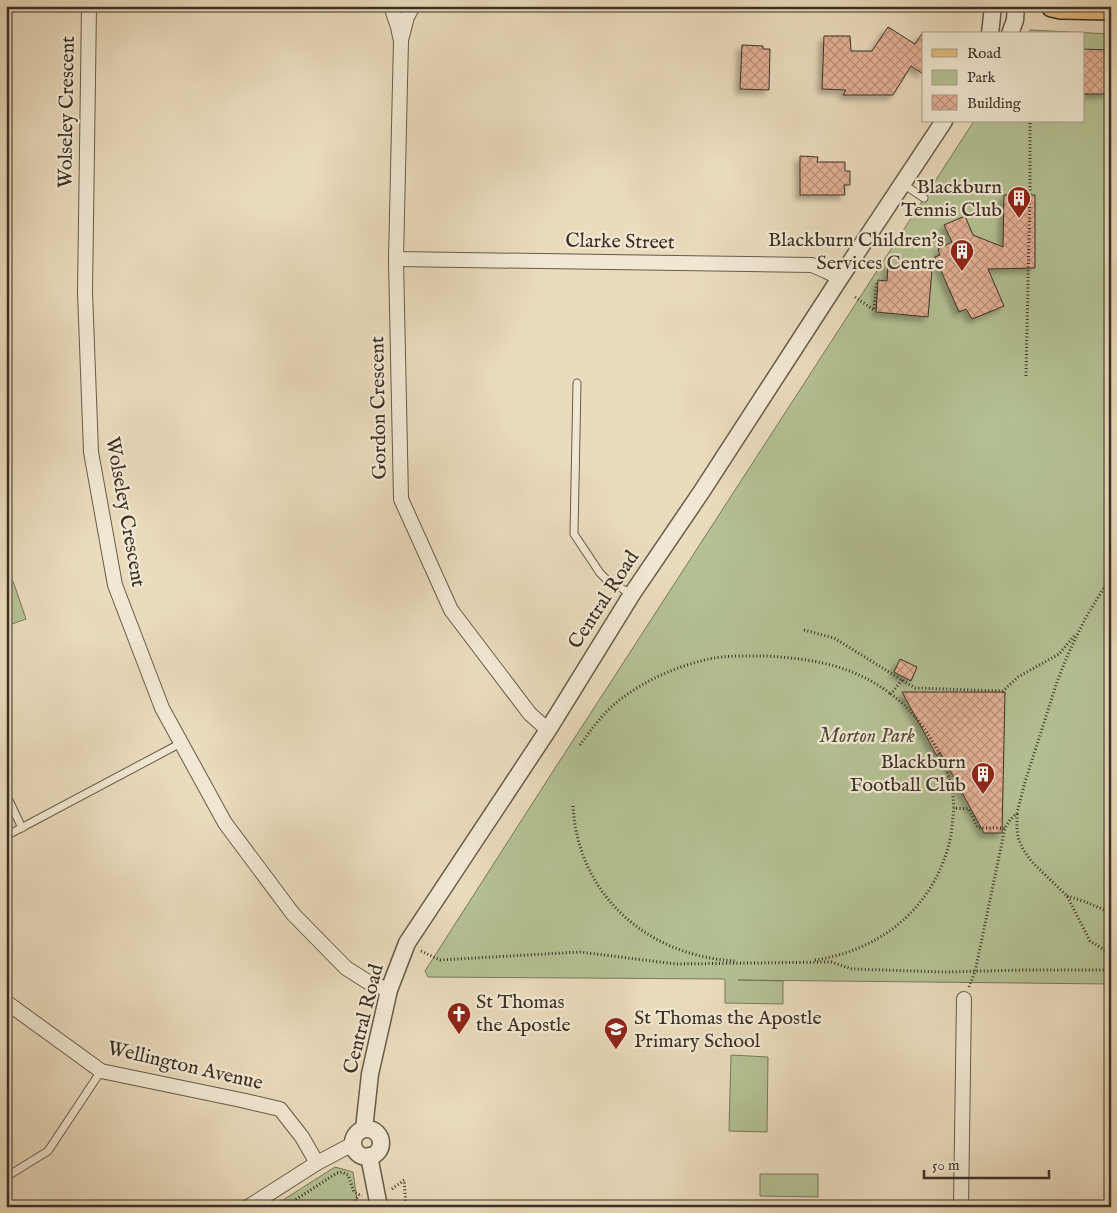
<svg xmlns="http://www.w3.org/2000/svg" width="1117" height="1213" viewBox="0 0 1117 1213" font-family="'IM FELL English',serif">
<defs>
<pattern id="building-cross-hatch" width="8" height="8" patternUnits="userSpaceOnUse" patternTransform="scale(1.25)"><rect width="8" height="8" fill="#e4b195"/><path d="M0 0l8 8M0 8l8-8" fill="none" stroke="#ba907a"/></pattern>
<filter id="shadow"><feDropShadow dx="-4.5" dy="4.5" stdDeviation="2.5" flood-color="#0004"/></filter>
</defs>
<rect width="100%" height="100%" fill="#eadbbc"/>
<filter id="stains"><feTurbulence type="fractalNoise" baseFrequency=".004" numOctaves="4"/><feColorMatrix values="0 0 0 0 .2 0 0 0 0 .09 0 0 0 0 .02 0 0 0 .5 -.17"/></filter>
<radialGradient id="worn" r=".72"><stop offset=".6" stop-color="#630" stop-opacity="0"/><stop offset="1" stop-color="#630" stop-opacity=".3"/></radialGradient>
<g fill="#b4c193" stroke="#78785d">
<path d="M1030,30l81,4v950l-373,-4 45,1v23l-58,-1v-24l-297,-2 -3,-6 123,-192 426,-658h109v-87h-56z"/>
<path d="M13,581l13,38 -20,7v-42z"/>
<path d="M731,1055l37,2 -1,75 -38,-1z"/>
<path d="M335,1167l18,5 5,35h-86z"/>
<path d="M760,1174h58v23l-58,-1z"/>
</g>
<g fill="url(#building-cross-hatch)" stroke="#3b3027" filter="url(#shadow)">
<path d="M888,27l27,17 8,-12v42l-12,-8 -18,29h-50l3,-5 -24,-1 2,-53h26l1,15h21z"/>
<path d="M742,45l21,1v3h7l-1,41 -29,-1z"/>
<path d="M1083,49l25,1v44h-25z"/>
<path d="M800,156l18,1 -1,5h28v9h5v14h-6l1,10h-45z"/>
<path d="M1004,195h31v73l-47,1 16,37 -32,13 -6,-10 -7,3 -24,-55 5,-2 -2,-6 14,-7 -8,-17 21,-9 8,19 30,12z"/>
<path d="M888,265l44,4 -4,48 -52,-5 2,-32 9,1z"/>
<path d="M900,659l17,8 -6,14 -17,-9z"/>
<path d="M902,692h103l-3,141h-18l-44,-81 -3,4z"/>
</g>
<g fill="none" stroke-linecap="round" stroke-linejoin="round">
<g stroke="#675b4c" stroke-width="9">
<g id="service">
<path d="M903,184l21,14"/>
<path d="M577,383l-3,151 26,39 6,6 25,15"/>
<path d="M6,794l16,34"/>
<path d="M6,836l175,-93"/>
<path d="M6,1177l42,-26 53,-80"/>
</g>
</g>
<g stroke="#675b4c" stroke-width="16">
<g id="minor">
<path d="M89,6l-4,286 6,160 24,133 47,123 63,115 68,91 53,54 22,14 21,8"/>
<path d="M391,6l7,21 2,10"/>
<path d="M413,6l-6,11 -6,23 -5,219 5,240 50,111 79,104 18,16"/>
<path d="M396,259l416,6 14,6 14,7"/>
<path d="M6,1002l95,69 140,29 39,9 22,28 15,26"/>
<path d="M248,1207l69,-44 36,-19"/>
<path d="M961,1207l3,-208"/>
</g>
</g>
<g stroke="#675b4c" stroke-width="19">
<g id="tertiary">
<path d="M990,34l3,-28"/>
<path d="M1010,34l5,-14 1,-14"/>
<path d="M364,1129l6,-55 19,-84 18,-47 141,-213 84,-136 70,-103 138,-213 104,-157"/>
<circle cx="367" cy="1143" r="14"/>
<path d="M369,1156l10,51"/>
</g>
</g>
<g stroke="#3b3027" stroke-width="24">
<path id="primary" d="M1052,6l9,2 50,1"/>
</g>
<g stroke="#3b3027" stroke-width="3" stroke-dasharray="1 2.5" stroke-linecap="butt">
<path d="M855,297l19,13 3,-29"/>
<path d="M1026,376l4,-186v-69"/>
<path d="M804,630l30,8 81,50 88,3 15,-14 41,-23 16,-19"/>
<path d="M902,680l-11,14c6,5 13,10 18,16 17,18 35,47 41,71 3,9 3,18 4,27l15,1 9,19h27"/>
<path d="M580,745c11,-15 22,-31 37,-43 26,-21 60,-36 92,-43 19,-4 39,-3 57,-3 48,3 86,9 125,38"/>
<path d="M573,806c5,89 74,150 162,155"/>
<path d="M1017,814v15l1,9 5,11 8,12 36,35 23,45 21,13"/>
<path d="M1067,896l19,6 25,11"/>
<path d="M421,951l19,9 140,-8 96,12 155,-2 21,7 93,3 80,-2h86"/>
<path d="M815,960c68,-10 122,-55 136,-125 1,-9 2,-18 3,-27"/>
<path d="M969,987l6,-15 30,-144 5,-8 7,-7 8,-31 32,-100 12,-30 16,-33 26,-43"/>
<path d="M392,1189l12,-9 2,27"/>
<path d="M284,1207l53,-34 5,-1 6,3 6,17 8,4"/>
<path d="M351,1207l8,-12"/>
</g>
<use href="#service" stroke="#f1e8d3" stroke-width="7"/>
<use href="#minor" stroke="#f1e8d3" stroke-width="14"/>
<use href="#tertiary" stroke="#f1e8d3" stroke-width="16"/>
<use href="#primary" stroke="#e5be7e" stroke-width="21"/>
</g>
<defs>
<g id="building-pin" transform="scale(1.25)"><path d="M0 17L-7.5 6A9.5 9.5 0 1 1 7.5 6Z" fill="#8f2418" stroke="#f1e8d3"/><path d="M-4-6H4V6H1V3H-1V6H-4ZM-2.5-4.3h1.7v1.8h-1.7ZM.8-4.3h1.7v1.8H.8ZM-2.5-1h1.7V.8h-1.7ZM.8-1h1.7V.8H.8Z" fill="#fff"/></g>
<g id="church-pin" transform="scale(1.25)"><path d="M0 17L-7.5 6A9.5 9.5 0 1 1 7.5 6Z" fill="#8f2418" stroke="#f1e8d3"/><path d="M-1.2-6h2.4v3.5h3.3v2.4h-3.3V6h-2.4V-.1h-3.3v-2.4h3.3Z" fill="#fff"/></g>
<g id="school-pin" transform="scale(1.25)"><path d="M0 17L-7.5 6A9.5 9.5 0 1 1 7.5 6Z" fill="#8f2418" stroke="#f1e8d3"/><path d="M0-5L7-2L0 1L-7-2ZM-4 1L0 2.5L4 1V4Q0 6-4 4Z" fill="#fff"/></g>
</defs>
<g fill-rule="evenodd">
<use href="#building-pin" x="1019" y="198"/>
<use href="#building-pin" x="962" y="251"/>
<use href="#building-pin" x="983" y="774"/>
<use href="#church-pin" x="459" y="1014"/>
<use href="#school-pin" x="616" y="1029"/>
</g>
<g text-anchor="middle" dominant-baseline="central" stroke-width="4.5" stroke-linejoin="round" paint-order="stroke">
<g font-size="20" fill="#3b3027" stroke="#f1e8d3">
<text transform="translate(67 112) rotate(-89)">Wolseley Crescent</text>
<text transform="translate(620 242) rotate(1)">Clarke Street</text>
<text transform="translate(379 408) rotate(-91)">Gordon Crescent</text>
<text transform="translate(125 512) rotate(80)">Wolseley Crescent</text>
<text transform="translate(604 600) rotate(-57)">Central Road</text>
<text transform="translate(364 1019) rotate(-76)">Central Road</text>
<text transform="translate(185 1066) rotate(13)">Wellington Avenue</text>
</g>
<g font-size="20" fill="#3b3027" stroke="#f1e8d3" text-anchor="end">
<text x="1002" y="187">Blackburn<tspan x="1002" dy="23">Tennis Club</tspan></text>
<text x="944" y="240">Blackburn Children's<tspan x="944" dy="23">Services Centre</tspan></text>
<text x="966" y="762">Blackburn<tspan x="966" dy="23">Football Club</tspan></text>
<text x="476" y="1002" text-anchor="start">St Thomas<tspan x="476" dy="23">the Apostle</tspan></text>
<text x="634" y="1018" text-anchor="start">St Thomas the Apostle<tspan x="634" dy="23">Primary School</tspan></text>
</g>
<g font-size="20" font-style="italic" fill="#534d3d" stroke="#f1e8d3">
<text x="867" y="736">Morton Park</text>
</g>
</g>
<rect width="1117" height="1213" fill="none" stroke="#eadbbc" stroke-width="25"/>
<rect x="8" y="8" width="1102" height="1198" fill="none" stroke="#3b3027" stroke-width="2.5"/>
<rect x="12" y="12" width="1092" height="1188" fill="none" stroke="#3b3027"/>
<rect x="922" y="32" width="162" height="90" fill="#f1e8d3" stroke="#a89e8e"/>
<rect x="932" y="49" width="25" height="8" fill="#e5be7e" stroke="#a89e8e"/>
<text x="967" y="58" font-size="15" fill="#3b3027">Road</text>
<rect x="932" y="70" width="25" height="15" fill="#b4c193" stroke="#a89e8e"/>
<text x="967" y="82" font-size="15" fill="#3b3027">Park</text>
<rect x="932" y="95" width="25" height="15" fill="url(#building-cross-hatch)" stroke="#a89e8e"/>
<text x="967" y="108" font-size="15" fill="#3b3027">Building</text>
<path d="M924 1170v8h125v-8" fill="none" stroke="#3b3027" stroke-width="2.5"/>
<text x="932" y="1170" font-size="15" fill="#3b3027" stroke="#f1e8d3" stroke-width="4" paint-order="stroke">50 m</text>
<rect width="100%" height="100%" filter="url(#stains)"/>
<rect width="100%" height="100%" fill="url(#worn)"/>
</svg>
